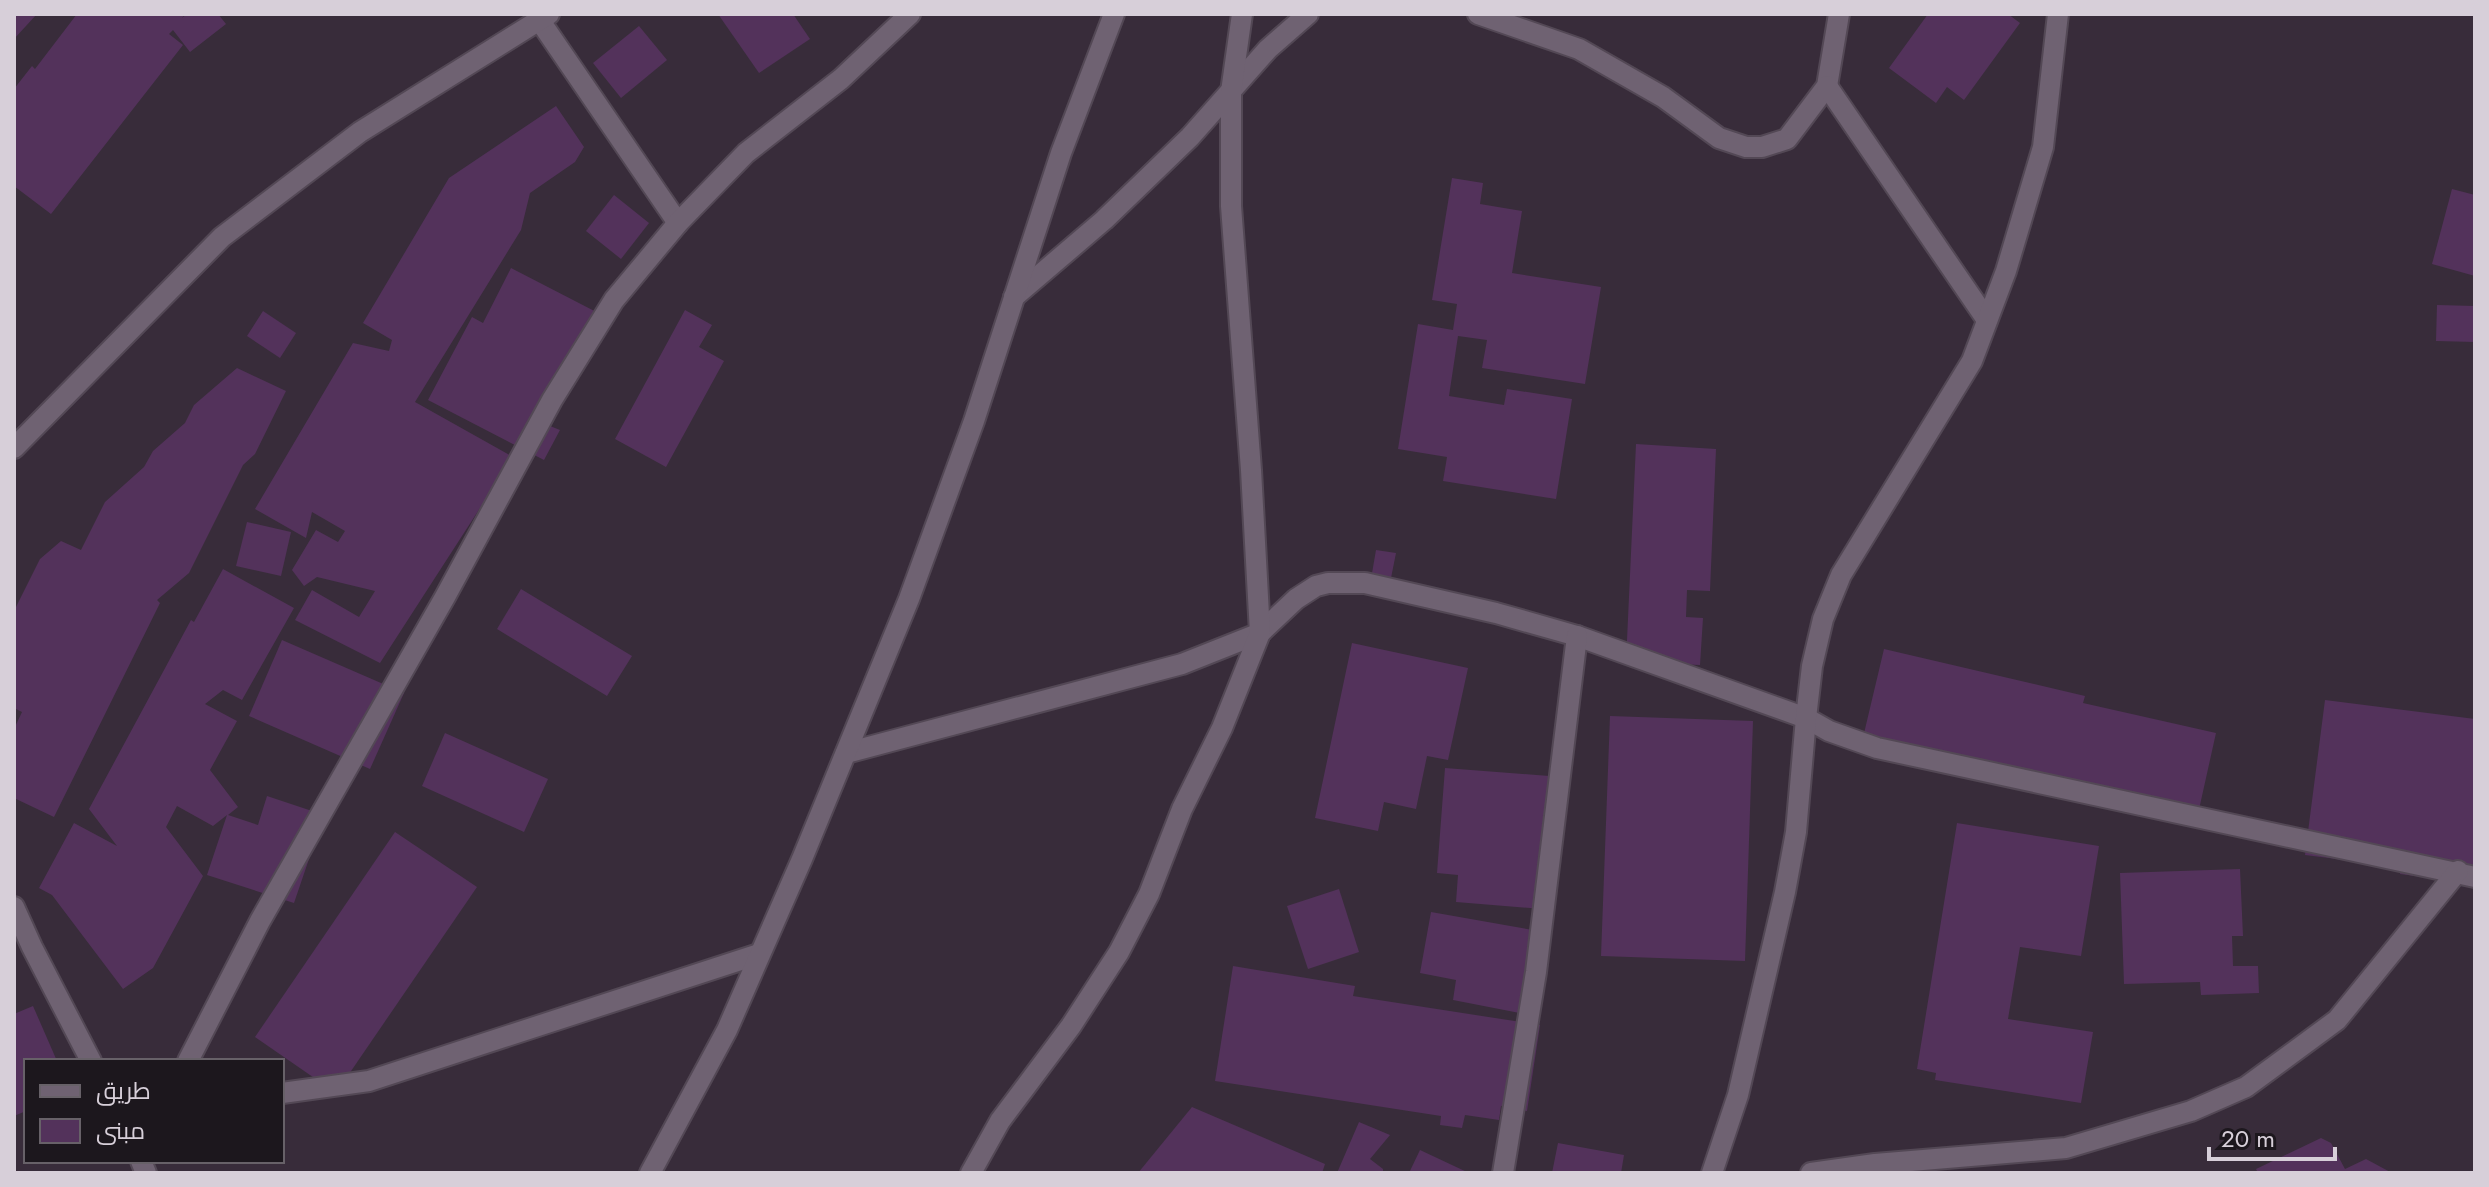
<svg xmlns="http://www.w3.org/2000/svg" width="2489" height="1187" viewBox="0 0 2489 1187" font-family="Jost,Cairo,sans-serif">
<rect width="100%" height="100%" fill="#382c3a"/>
<g fill="#53325b">
<path d="M14,14h23l-23,25z"/>
<path d="M77,14h108l-3,4 5,-4h31l8,10 -36,28 -17,-22 -4,4 14,11 -132,169 -37,-28v-97l18,-23 3,3z"/>
<path d="M718,14h75l17,25 -51,34z"/>
<path d="M1928,14h80l12,9 -56,77 -17,-13 -11,16 -47,-35z"/>
<path d="M639,26l28,34 -46,38 -28,-35z"/>
<path d="M556,106l28,41 -9,15 -45,31 -9,37 -106,172 98,55 -133,206 -85,-43 17,-30 47,27 16,-26 -58,-14 -13,9 -12,-16 24,-40 22,12 7,-11 -33,-19 -6,26 -51,-29 98,-166 36,8 3,-11 -29,-17 86,-145z"/>
<path d="M1452,178l31,5 -3,21 42,7 -10,62 89,14 -16,97 -103,-16 5,-28 -29,-4 -9,60 55,9 3,-16 65,10 -16,100 -113,-18 4,-24 -49,-8 20,-125 35,6 4,-26 -25,-4z"/>
<path d="M2452,189l23,6v81l-43,-12z"/>
<path d="M614,195l35,28 -28,36 -35,-28z"/>
<path d="M511,268l95,49 -56,109 10,4 -16,30 -116,-60 44,-83 11,6z"/>
<path d="M2437,305l38,1v36l-39,-1z"/>
<path d="M685,310l27,15 -13,22 25,14 -58,106 -51,-28z"/>
<path d="M263,311l33,22 -16,25 -33,-22z"/>
<path d="M237,368l49,23 -31,63 -12,11 -54,108 -32,27 3,3 -106,214 -40,-19v-69l8,-17 -8,-4v-97l26,-52 21,-18 20,9 24,-48 39,-35 9,-16 32,-28 9,-18z"/>
<path d="M1636,444l80,5 -6,142 -23,-1 -1,27 17,1 -3,47 -74,-3z"/>
<path d="M247,522l44,10 -10,44 -45,-10z"/>
<path d="M1376,550l20,3 -6,30 -19,-4z"/>
<path d="M223,569l71,39 -52,92 -19,-10 -18,14 32,17 -27,49 28,37 -10,8 30,10 9,-29 57,19 -30,88 -87,-28 20,-60 -14,11 -36,-20 -11,21 37,49 -50,92 -30,21 -71,-94 -13,-7 35,-65 43,23 -28,-37 102,-189 3,2z"/>
<path d="M521,589l111,67 -25,40 -110,-67z"/>
<path d="M282,640l122,53 -34,76 -121,-53z"/>
<path d="M1352,643l116,25 -20,92 -21,-4 -11,53 -32,-7 -6,29 -63,-13z"/>
<path d="M1884,649l201,47 -2,7 133,30 -20,90 -335,-77z"/>
<path d="M2325,700l150,19v165l-75,-10 1,-7 -96,-12z"/>
<path d="M1610,716l143,5 -8,240 -144,-5z"/>
<path d="M445,733l103,46 -24,53 -102,-46z"/>
<path d="M1445,768l117,9 -7,133 -99,-8 2,-27 -21,-2z"/>
<path d="M1957,823l142,23 -18,110 -61,-9 -12,72 85,13 -12,71 -146,-23 1,-7 -19,-4z"/>
<path d="M395,832l82,55 -141,206 -81,-56z"/>
<path d="M2240,869l3,67h-11l1,30h25l1,27 -58,2 -1,-13 -76,2 -4,-111z"/>
<path d="M1339,889l20,63 -51,17 -21,-63z"/>
<path d="M1431,912l119,21 -15,83 -82,-16 3,-20 -36,-7z"/>
<path d="M1233,966l122,20 -2,10 187,29 -13,86 -26,-5 -2,14 -34,-5 -3,13 -22,-3 1,-9 -226,-35z"/>
<path d="M33,1006l24,55h-31v50l-12,5v-102z"/>
<path d="M1192,1107l133,57 -3,9h-184z"/>
<path d="M1359,1122l31,13 -20,24 13,10v4h-46z"/>
<path d="M2321,1138l10,5 14,26 21,-10 26,14h-134l-2,-4z"/>
<path d="M1558,1143l66,12 -3,18h-69z"/>
<path d="M1420,1150l49,23h-60z"/>
</g>
<g fill="none" stroke-linecap="round" stroke-linejoin="round">
<g stroke="#534855" stroke-width="24">
<g id="minor">
<path d="M1478,14l101,35 84,48 56,41 27,9h16l25,-8 40,-53 12,-72"/>
<path d="M540,21l138,202"/>
<path d="M1827,86l160,234"/>
<path d="M1014,297l90,-77 86,-83 78,-88 40,-35"/>
<path d="M14,448l208,-211 138,-105 189,-118"/>
<path d="M846,753l336,-89 78,-31 36,-34 20,-13 12,-3h37l131,30 81,23 229,82 23,13 48,17 598,129"/>
<path d="M14,907l18,40 59,114"/>
<path d="M188,1061l72,-140 185,-324 107,-197 62,-100 64,-77 68,-70 95,-74 69,-65"/>
<path d="M282,1093l87,-12 390,-127"/>
<path d="M141,1161l5,12"/>
<path d="M650,1173l77,-143 75,-171 107,-260 65,-178 87,-268 53,-139"/>
<path d="M971,1173l29,-52 71,-95 48,-74 30,-58 33,-85 40,-81 38,-95 -9,-163 -20,-264v-114l11,-78"/>
<path d="M1503,1173l33,-201 41,-336"/>
<path d="M1712,1173l26,-78 47,-203 11,-60 10,-114 6,-52 11,-47 18,-44 131,-214 34,-90 37,-124 15,-133"/>
<path d="M1811,1173l64,-9 191,-16 125,-37 55,-24 91,-67 121,-149"/>
</g>
</g>
<use href="#minor" stroke="#6f6272" stroke-width="20"/>
</g>
<rect width="2489" height="1187" fill="none" stroke="#d7cfd9" stroke-width="32"/>
<rect x="24" y="1059" width="260" height="104" fill="#1c171d" stroke="#676168" stroke-width="2"/>
<rect x="40" y="1085" width="40" height="12" fill="#6f6272" stroke="#676168" stroke-width="2"/>
<text x="96" y="1099" font-size="24" fill="#d7cfd9">طريق</text>
<rect x="40" y="1119" width="40" height="24" fill="#53325b" stroke="#676168" stroke-width="2"/>
<text x="96" y="1139" font-size="24" fill="#d7cfd9">مبنى</text>
<path d="M2209 1147v12h126v-12" fill="none" stroke="#d7cfd9" stroke-width="4"/>
<text x="2221" y="1147" font-size="24" fill="#d7cfd9" stroke="#1c171d" stroke-width="6" paint-order="stroke">20 m</text>
</svg>
